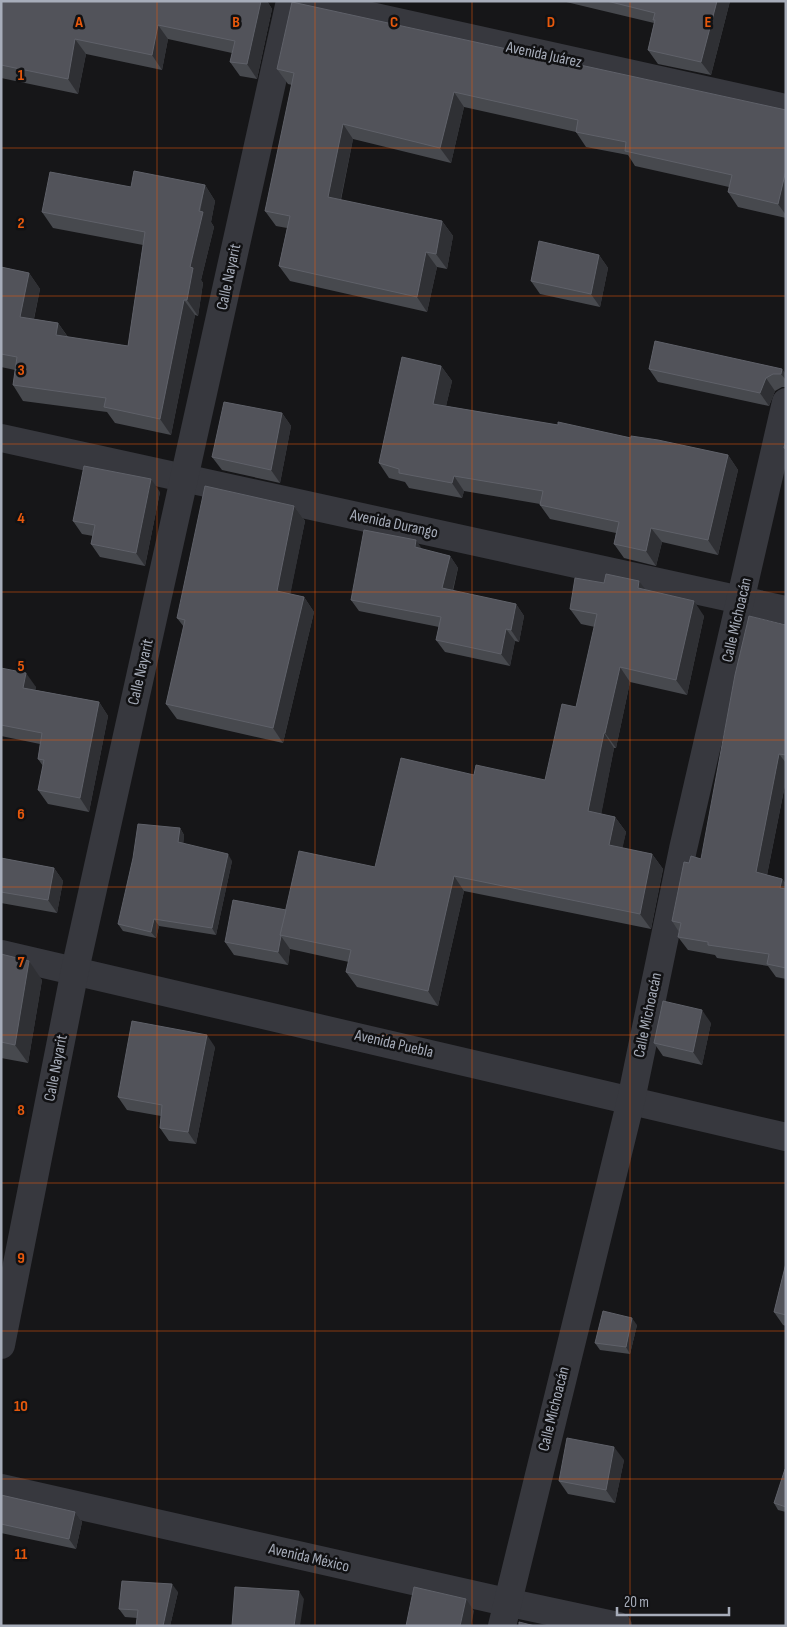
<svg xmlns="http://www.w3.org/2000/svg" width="787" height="1627" viewBox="0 0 787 1627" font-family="'Sofia Sans Condensed',sans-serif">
<rect width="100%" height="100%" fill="#161618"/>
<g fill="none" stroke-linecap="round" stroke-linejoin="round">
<g stroke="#37383e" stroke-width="28">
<path d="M303,1l483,107"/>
<path d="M1,438l785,172"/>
<path d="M1,954l785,183"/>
<path d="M1,1345l74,-375 215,-969"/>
<path d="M1,1488l505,114 112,24"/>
<path d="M502,1626l129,-526 52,-251 103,-447"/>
</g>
</g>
<g fill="#47494e">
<path d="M1,1h266l5,8 -15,70 -17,-3 -10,-14 2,-9 -64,-14 -6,31 -76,-16 -8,40 -77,-16z"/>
<path d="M562,1h168l-19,74 -53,-11 -10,-14 6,-27z"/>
<path d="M277,69l509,41v108l-48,-11 -10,-15 1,-5 -94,-21 -7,-11 -42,-8 -10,-15 -112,-25 -13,56 -98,-24 -12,61 101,21 11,15 -6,33 -10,-2 -10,45 -137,-31 -11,-15 8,-38 -11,-2 -11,-15 27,-126 -4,-1z"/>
<path d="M205,185l10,16 -4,21 3,5 -13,53 2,3 -5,33 -3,-1 -24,120 -56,-12 -8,-11 -84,-11 -10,-16 2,-15 -14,-3v-100l28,6 11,16 -6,30 24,4 10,14 60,9 15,-101 -90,-17 -11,-16 89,-25z"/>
<path d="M599,255l9,13 -8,39 -60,-13 -9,-13z"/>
<path d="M441,366l11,15 -6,25 185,32 97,17 10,15 -20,85 -56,-13 -6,24 -32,-8 -10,-14 2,-11 -66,-14 -10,-14v-1l-76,-13 -2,7 -53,-10 -4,-6 -16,-4 -10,-15z"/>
<path d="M649,369l137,5v13h-4l-7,4 -6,15 -111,-24z"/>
<path d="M282,413l9,13 -11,57 -58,-13 -10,-13z"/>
<path d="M160,492l-15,74 -45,-9 -9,-13 2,-8 -11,-2 -9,-13z"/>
<path d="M294,506l11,15 -15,73 14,3 10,15 -31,131 -106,-24 -11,-15 18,-77 -7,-9z"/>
<path d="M422,549l28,7 8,12 -5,23 63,13 8,12 -5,26 -4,-1 -5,25 -65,-14 -9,-12 3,-13 -80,-16 -8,-11z"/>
<path d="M645,590l59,26 -17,79 -57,-13 -14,66h-2l-13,66 14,3 11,15 -4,16 30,6 11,15 -12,60 -187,-38 -26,115 -81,-19 -11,-15 3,-10 -59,-13 -2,16 -54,-10 -9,-13 61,-32 89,-43 99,-92 71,5 31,-73 19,-80 -14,-3 -11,-15z"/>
<path d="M786,625v155l-19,95 15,4 4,5v95l-10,-2 -8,-11 -51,-8 -2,-3 -27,-5 -10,-13 1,-5 -7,-11 17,-58 12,-4z"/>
<path d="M1,668l35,19 -1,3 64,12 9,14 -19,96 -41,-8 -10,-14 5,-24 -5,-7 2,-15 -39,-8z"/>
<path d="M180,828l4,7 -1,9 49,17 -16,74 -57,-9 -3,12 -33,-7 -5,-7z"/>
<path d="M1,858l53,10 9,13 -6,32 -56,-10z"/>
<path d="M1,954l41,26 -14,83 -27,-5z"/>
<path d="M711,1023l-9,42 -39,-9 -9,-13z"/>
<path d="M215,1047l-19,97 -27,-3 -9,-13 1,-12 -34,-6 -9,-13z"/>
<path d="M786,1263v63l-3,-1 -9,-13z"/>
<path d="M637,1325l-7,29 -30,-4 -5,-7z"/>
<path d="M624,1460l-9,43 -47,-9 -9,-13z"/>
<path d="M786,1469v43l-8,-2 -4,-7z"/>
<path d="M1,1495l74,17 7,10 -6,27 -75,-16z"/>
<path d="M178,1592l-8,34h-34l1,-8 -12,-1 -6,-8z"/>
</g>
<g fill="#2f3034">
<path d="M261,1h6l5,8 -15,70 -10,-15z"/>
<path d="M717,1h13l-19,74 -10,-13z"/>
<path d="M158,25l10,14 -6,31 -10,-15z"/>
<path d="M75,39l11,15 -8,40 -10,-15z"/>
<path d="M454,92l10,15 -13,56 -11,-15z"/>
<path d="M343,124l10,15 -15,73 -10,-15z"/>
<path d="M786,170v45l-8,-11z"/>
<path d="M205,185l10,16 -4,21 3,5 -13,53 2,3 -5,33 -11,-16 3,-33z"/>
<path d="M442,221l11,15 -6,33 -11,-15z"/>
<path d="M426,252l11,15 -10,45 -10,-15z"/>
<path d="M599,255l9,13 -8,39 -9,-13z"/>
<path d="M29,273l11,16 -9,43 -11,-15z"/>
<path d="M184,300l11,15 -24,120 -11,-16z"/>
<path d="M58,323l11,16 -13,-4z"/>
<path d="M441,366l11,15 -9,38 -10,-15z"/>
<path d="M782,369l4,5v6l-5,-6z"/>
<path d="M766,378l9,13 -6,15 -9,-13z"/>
<path d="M282,413l9,13 -11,57 -9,-13z"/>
<path d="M728,455l10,15 -20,85 -10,-15z"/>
<path d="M454,476l10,15 -2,7 -10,-15z"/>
<path d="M151,479l9,13 -15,74 -9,-13z"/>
<path d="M294,506l11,15 -17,85 -11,-15z"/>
<path d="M651,528l11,14 -6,24 -10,-15z"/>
<path d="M416,540l8,12 -9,-5z"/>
<path d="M450,556l8,12 -8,32 -8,-12z"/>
<path d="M639,581l11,15 -12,-8z"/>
<path d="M304,597l10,15 -31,131 -10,-15z"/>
<path d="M694,601l10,15 -17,79 -11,-15z"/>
<path d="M516,604l8,12 -5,26 -8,-12z"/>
<path d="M506,629l9,12 -5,25 -9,-12z"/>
<path d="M620,667l10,15 -14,66 -11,-15z"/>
<path d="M26,673l10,14 -3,15 -10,-14z"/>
<path d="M99,702l9,14 -19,96 -9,-14z"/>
<path d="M604,733l10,15 -15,78 -11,-15z"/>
<path d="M779,754l7,9v17l-21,105 -9,-13z"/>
<path d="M615,817l11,15 -6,28 -11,-15z"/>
<path d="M180,828l4,7 -1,14 -5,-7z"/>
<path d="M228,854l4,7 -16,74 -4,-7z"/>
<path d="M652,854l11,15 -12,60 -11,-15z"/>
<path d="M54,868l9,13 -6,32 -9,-13z"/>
<path d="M454,876l10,15 -26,115 -10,-15z"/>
<path d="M782,879l4,5v12l-6,-8z"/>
<path d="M154,919l5,7 -3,12 -5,-6z"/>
<path d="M281,936l9,13 -2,16 -10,-13z"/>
<path d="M29,961l13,19 -14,83 -13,-18z"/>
<path d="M702,1010l9,13 -9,42 -9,-13z"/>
<path d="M207,1035l8,12 -19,97 -8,-12z"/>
<path d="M632,1318l5,7 -7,29 -4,-7z"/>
<path d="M614,1447l10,13 -9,43 -9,-13z"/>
<path d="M75,1512l7,10 -6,27 -7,-10z"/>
<path d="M172,1584l6,8 -8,34h-7z"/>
<path d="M299,1591l5,8 -4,27h-6z"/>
<path d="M466,1599l8,12 -3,15h-11z"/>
</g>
<g fill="#52535a" stroke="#5f6169">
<path d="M1,1h260l-14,63 -17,-2 5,-21 -77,-16 -6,30 -77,-16 -7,40 -67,-14z"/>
<path d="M607,1h110l-16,61 -53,-12 7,-30h-2l2,-7z"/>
<path d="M292,2l494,108v60l-8,34 -50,-12 4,-17 -107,-24 1,-9 -50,-10 2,-12 -124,-28 -14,56 -97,-24 -15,73 114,24 -6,33 -10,-2 -9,45 -138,-31 11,-50 -25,-5 29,-138 -17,-4z"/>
<path d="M134,171l71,14 -6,26 4,1 -13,55 3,1 -6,32h-3l-24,119 -56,-12 2,-9 -93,-13 4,-28 -16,-3v-87l28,6 -9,44 38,6 -2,12 72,11 17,-114 -103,-20 8,-40 81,15z"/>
<path d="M539,241l60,14 -8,39 -60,-13z"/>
<path d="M655,341l127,28 -1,5h-8l-7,4 -6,15 -111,-24z"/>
<path d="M402,357l39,9 -8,38 125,21v-3l73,16v-2l27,4 70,15 -20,85 -57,-12 -5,23 -32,-7 5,-22 -79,-17 3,-14 -89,-15 -2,7 -53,-10v-4l-20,-6z"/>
<path d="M224,402l58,11 -11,57 -59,-13z"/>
<path d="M786,437v12l-2,-1z"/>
<path d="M84,466l67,13 -15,74 -45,-9 4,-19 -22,-4z"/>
<path d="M205,486l89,20 -17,85 27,6 -31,131 -107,-24 19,-84 -8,-2z"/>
<path d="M364,530l52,10 -1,7 35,9 -8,32 74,16 -5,26 -5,-1 -5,25 -65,-14 5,-23 -90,-17z"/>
<path d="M606,574l33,7 -1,7 56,13 -18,79 -56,-13 -15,66h-1l-16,78 27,6 -6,28 43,9 -12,60 -186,-38 -26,115 -82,-19 5,-22 -71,-15 19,-84 76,16 26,-109 73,17 2,-10 69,15 17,-76 14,3 21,-93 -27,-5 5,-31 29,5z"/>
<path d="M749,616l37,9v130l-7,-1 -23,118 26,7 -2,9 6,1v79l-19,-4 2,-10 -61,-9v-3l-30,-5 3,-14 -9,-2 12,-59 5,1 2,-7 10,3 34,-184z"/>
<path d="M1,668l25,5 -3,15 76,14 -19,96 -42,-8 6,-30 -6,-1 4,-26 -41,-8z"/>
<path d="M138,824l42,4 -2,14 50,12 -16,74 -58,-9 -3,13 -33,-8 15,-66z"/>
<path d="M1,858l53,10 -6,32 -47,-8z"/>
<path d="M233,900l53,10 -6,25 1,1 -3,16 -53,-10z"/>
<path d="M1,954l28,7 -14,84 -14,-3z"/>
<path d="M663,1001l39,9 -9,42 -39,-9z"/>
<path d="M132,1021l75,14 -19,97 -28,-4 2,-23 -44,-8z"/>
<path d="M786,1263v52l-12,-3z"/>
<path d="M603,1311l29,7 -6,29 -31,-4z"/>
<path d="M567,1438l47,9 -8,43 -47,-9z"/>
<path d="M785,1469h1v38l-12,-4z"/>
<path d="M1,1495l74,17 -6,27 -68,-15z"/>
<path d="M122,1581l50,3 -9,42h-27l2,-16 -19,-1z"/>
<path d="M235,1587l64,4 -5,35h-62z"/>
<path d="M414,1587l52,12 -6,27h-54z"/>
<path d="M519,1622l16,4h-16z"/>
</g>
<path fill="none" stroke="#e8590c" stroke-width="1" stroke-opacity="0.55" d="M157,1v1625M315,1v1625M472,1v1625M630,1v1625M1,148h785M1,296h785M1,444h785M1,592h785M1,740h785M1,887h785M1,1035h785M1,1183h785M1,1331h785M1,1479h785"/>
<g text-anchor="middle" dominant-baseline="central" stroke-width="5" stroke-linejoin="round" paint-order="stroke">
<g font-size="16" fill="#a7adba" stroke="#111113">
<text transform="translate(544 55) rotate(12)">Avenida Juárez</text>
<text transform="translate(229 277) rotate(-78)">Calle Nayarit</text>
<text transform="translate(394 524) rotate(12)">Avenida Durango</text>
<text transform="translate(737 620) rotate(-77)">Calle Michoacán</text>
<text transform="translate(141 672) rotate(-77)">Calle Nayarit</text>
<text transform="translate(648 1015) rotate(-78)">Calle Michoacán</text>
<text transform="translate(394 1044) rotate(13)">Avenida Puebla</text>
<text transform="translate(56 1068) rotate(-79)">Calle Nayarit</text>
<text transform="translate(554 1409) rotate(-76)">Calle Michoacán</text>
<text transform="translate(309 1558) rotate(13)">Avenida México</text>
</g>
</g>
<g font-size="16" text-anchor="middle" font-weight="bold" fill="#e8590c" stroke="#111113" stroke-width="5" stroke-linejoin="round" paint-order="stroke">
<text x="79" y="27">A</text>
<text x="236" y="27">B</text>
<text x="394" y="27">C</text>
<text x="551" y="27">D</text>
<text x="708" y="27">E</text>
<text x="21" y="80">1</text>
<text x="21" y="228">2</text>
<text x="21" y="375">3</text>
<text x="21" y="523">4</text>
<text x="21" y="671">5</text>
<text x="21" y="819">6</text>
<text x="21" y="967">7</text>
<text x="21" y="1115">8</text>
<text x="21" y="1263">9</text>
<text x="21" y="1411">10</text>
<text x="21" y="1559">11</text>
</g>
<rect width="787" height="1627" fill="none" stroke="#a7adba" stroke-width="5"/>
<path d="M617 1607v8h112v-8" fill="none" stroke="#a7adba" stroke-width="2.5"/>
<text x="624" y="1607" font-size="15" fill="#a7adba" stroke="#111113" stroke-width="4" paint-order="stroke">20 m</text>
</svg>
